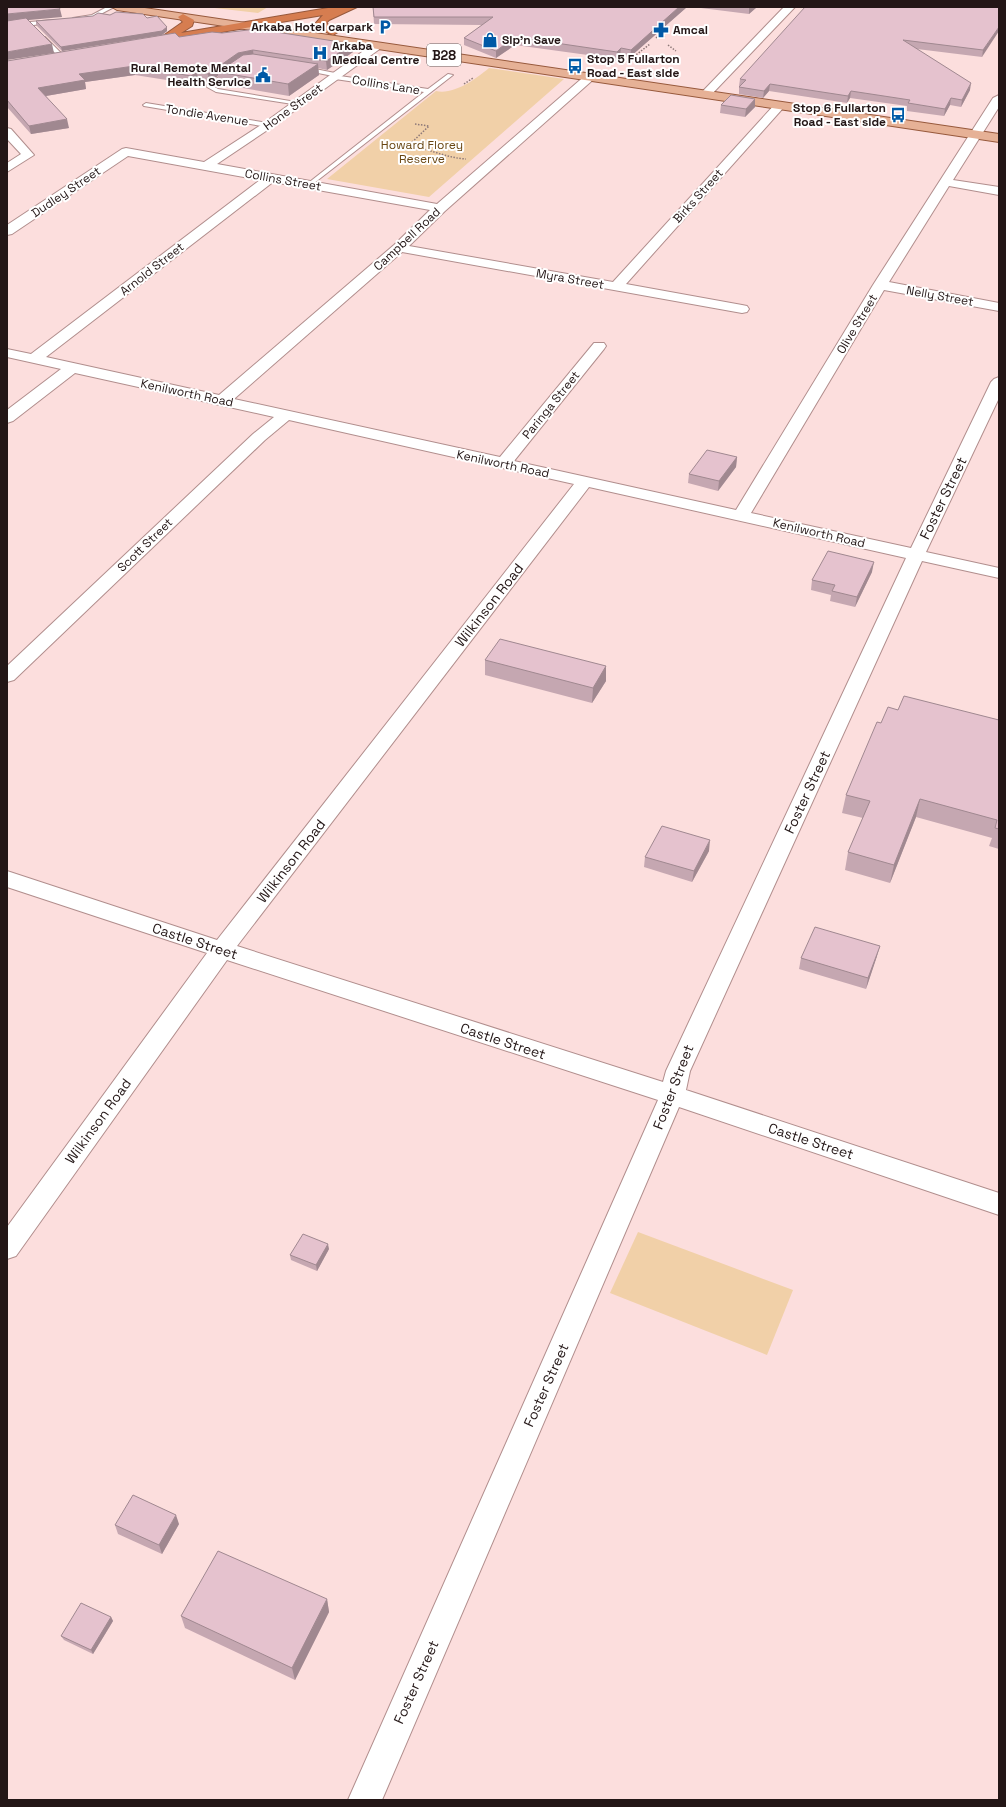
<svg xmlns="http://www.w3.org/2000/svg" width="1006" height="1807" viewBox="0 0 1006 1807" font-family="'Space Grotesk',sans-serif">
<rect width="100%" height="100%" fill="#fcdedd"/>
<g fill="#f1d0a8">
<path d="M206,7h62l-10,6z"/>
<path d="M489,68l75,11 -135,118 -102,-18 109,-88c18,4 40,-12 53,-23z"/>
<path d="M638,1232l155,58 -26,65 -157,-62z"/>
</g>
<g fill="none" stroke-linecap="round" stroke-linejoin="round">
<g stroke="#b18e8d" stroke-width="2">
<g id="lane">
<path d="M107,7h7l-19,10 -19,3 -3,-2 19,-3z"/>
<path d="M53,20l-2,3 -44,5v-4z"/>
<path d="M41,37h4l18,18v2h-4l-18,-18z"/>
<path d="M305,67l35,7v2l88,13 20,-15 5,1 -144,112 -3,-2 1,-1 117,-92 -89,-13 -3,-2 1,-1 -30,-6z"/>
<path d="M231,69l2,3 -20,14 5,3 84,14 -3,2 -83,-13 -9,-5v-2z"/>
<path d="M146,103l122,20 3,2 -3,2 -124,-21 -1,-1z"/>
</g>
</g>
<g stroke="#b18e8d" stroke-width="2">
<g id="street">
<path d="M784,7h11l-85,89h-8l-2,-2 2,-2z"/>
<path d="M377,43l4,1 1,2 -1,2 -109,79 -55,37 220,40 150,-130h8l2,2 -2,2 -150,133 -36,35 204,36 163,-179h8l2,2 -2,2 -158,177 116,21 5,1 2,3 -2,3 -5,1 -340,-61 -168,147 266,58 94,-114h10l2,3 -2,3 -90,112 222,49 137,-225 120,-187 6,-3v12l-46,73 46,7v8l-50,-9 -60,96 110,21v8l-115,-21 -133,223 160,35 80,-166 3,-3 5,-2v21l-73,154 73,16v10l-77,-17 -232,510 -4,19 313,103v22l-320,-108 -297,693h-34l310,-700 -431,-140 -211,296 -9,3v-32l200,-274 -200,-66v-16l210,69 357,-456 -285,-64 -24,20 -251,240 -7,2v-16l246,-232 21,-17 -199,-44 -62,48 -6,2v-13l54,-41 -54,-12v-8l24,5 229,-174 -132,-24 -116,78 -5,1v-10l115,-76 4,-1 78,14 60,-39 109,-79zM273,182l157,28 -36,35 -175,150 -173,-38zM589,487l317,71 -240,513 -3,11 -426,-136z"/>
<path d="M7,128l4,1 23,26 -27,17v-9l14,-9 -14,-15z"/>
</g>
</g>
<g stroke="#97593c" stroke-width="2">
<path id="primary" d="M112,7h26l861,127v8l-882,-132z"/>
</g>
<g stroke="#97593c" stroke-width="2">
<path id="highway" d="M334,7h23l-28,13 -3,3 12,9 -5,3 -13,-6 -4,-6 7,-8 -173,29 -5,-3 1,-2 17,-3 20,-14 -5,-5 5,-3 11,6 -2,6 -11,7z"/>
</g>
<g stroke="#8e7978" stroke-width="1.5" stroke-dasharray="1.5 1.5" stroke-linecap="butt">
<path d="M656,38l3,-3 6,2"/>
<path d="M668,45l8,6"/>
<path d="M615,60l12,2 23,-18"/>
<path d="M464,84l9,-6"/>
<path d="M415,124l14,2 -21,20c20,2 38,12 58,13"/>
</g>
<use href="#lane" fill="#fff" fill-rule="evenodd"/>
<use href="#street" fill="#fff" fill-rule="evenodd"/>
<use href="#primary" fill="#e6b196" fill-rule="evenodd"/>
<use href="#highway" fill="#d67d50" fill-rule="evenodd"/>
</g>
<g fill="#c5a7b1">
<path d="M373,7h314l-57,50 -10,-1 -3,3 -102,-14 -19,13 -32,-13v-7l18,-13 -108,-1z"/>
<path d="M693,7h64l-8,7z"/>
<path d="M999,7l-17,50 -65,-8 53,41 -9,17 -11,-2 -6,11 -37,-5v-5l-57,-8 -3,5 -78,-12 -6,7 -24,-4v-7l1,-1h-1l1,-7z"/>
<path d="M110,15l37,3 20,13 -5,4 -100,16 -26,-26v-4z"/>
<path d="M222,33l131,11v8l-26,18 -9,-2 1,7 -30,21 -70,-12 -1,-8 -9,6 -11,-2 -6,4 -57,-9 -50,7 1,7 -40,7 23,32 -38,6 -24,-27v-46l172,-24z"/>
<path d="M721,105l34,2 -10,10 -25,-4z"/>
<path d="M737,457l-1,10 -18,24 -30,-8 1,-9z"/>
<path d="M872,572l-17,35 -25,-6 1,-6 -20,-5 1,-10z"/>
<path d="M485,660l121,6v15l-14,22 -107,-28z"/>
<path d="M898,710l101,10v129l-10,-3 3,-8 -76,-21 -26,66 -45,-13 3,-18 15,-34 -21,-5 4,-18 35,-72z"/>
<path d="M709,851l-17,31 -48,-15 1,-10z"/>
<path d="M877,956l-11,33 -67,-20 2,-11z"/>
<path d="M329,1249l-12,22 -26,-11 -1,-5z"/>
<path d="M179,1524l-17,30 -44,-20 -3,-9z"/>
<path d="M327,1599l2,13 -34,68 -110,-52 -4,-12z"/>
<path d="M111,1617l2,4 -20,33 -29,-14 -3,-4z"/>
</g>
<g fill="#a08890">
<path d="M679,7h8l-57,50 1,-7z"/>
<path d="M749,7h8l-8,7z"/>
<path d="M60,9l2,8 -55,5v-8z"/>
<path d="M167,27v4l-5,4 -100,16 -1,-4z"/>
<path d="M999,27v4l-17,26 1,-7z"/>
<path d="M515,37v8l-19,13v-7z"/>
<path d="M52,44l2,9 -47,7v-8z"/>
<path d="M353,44v8l-26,18 -1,-9z"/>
<path d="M621,48l-1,8 -3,3v-7z"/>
<path d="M253,50l1,9 -36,13v4l-9,6 -1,-8 30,-21z"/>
<path d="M318,64l1,11 -30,21 -1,-12z"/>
<path d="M134,66l1,9 -50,7 1,7 -46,8 -2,-9 41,-14z"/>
<path d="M197,72l1,8 -6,4 -1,-8z"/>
<path d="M971,83l-1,7 -9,17 1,-7z"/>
<path d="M770,84l-1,7 -6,7 1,-7z"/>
<path d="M851,91l-1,7 -3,5 1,-7z"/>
<path d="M951,98l-1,7 -6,11 1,-7z"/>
<path d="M755,99v8l-10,10 1,-8z"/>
<path d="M67,119l2,9 -38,6 -2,-8z"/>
<path d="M737,457l-1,10 -18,24 1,-10z"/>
<path d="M874,562l-2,10 -17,35 2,-10z"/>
<path d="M606,666v15l-14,22 1,-15z"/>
<path d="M920,799l-4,18 -26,66 4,-18z"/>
<path d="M710,840l-1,11 -17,31 2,-11z"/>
<path d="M880,946l-3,10 -11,33 2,-11z"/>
<path d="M328,1244l1,5 -12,22 -1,-6z"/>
<path d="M176,1515l3,9 -17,30 -3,-9z"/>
<path d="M327,1599l2,13 -34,68 -3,-12z"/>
<path d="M111,1617l2,4 -20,33 -2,-4z"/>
</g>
<g fill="#e5c2ce" stroke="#a08890">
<path d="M7,7h52l1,2 -53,5z"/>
<path d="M373,7h306l-48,43 -10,-2 -4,4 -102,-15 -19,14 -32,-13 29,-21h-119z"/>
<path d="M805,7h194v20l-16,23 -80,-10 68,43 -9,17 -11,-2 -6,11 -37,-6 2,-3 -59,-9 -3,5 -78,-12 -6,7 -25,-4 7,-7 -6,-1z"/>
<path d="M116,12l27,2 4,4 10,-2 10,11 -5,4 -101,16 -25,-26 57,-5 5,-3 12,2z"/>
<path d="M26,18l26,26 -45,8v-31z"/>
<path d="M257,29l96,15 -27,17 -73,-11 -15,3 -30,21 -11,-2 -6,4 -57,-10 -55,8 6,6 -47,8 29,31 -38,7 -22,-26v-39l168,-28 4,4 33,-5 10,1z"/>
<path d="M253,54l65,10 -30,20 -70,-12 25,-17z"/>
<path d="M731,95l24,4 -9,10 -25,-4z"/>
<path d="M707,450l30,7 -18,24 -30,-7z"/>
<path d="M828,551l46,11 -17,35 -25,-6 3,-6 -23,-5z"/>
<path d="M500,639l106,27 -13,22 -108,-28z"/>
<path d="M904,696l95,24v109l-4,-1 2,-8 -77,-21 -26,66 -46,-13 22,-51 -24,-6 31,-73 4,1 7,-16 10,3z"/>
<path d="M662,826l48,14 -16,31 -49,-14z"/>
<path d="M815,927l65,19 -12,32 -67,-20z"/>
<path d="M303,1234l25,10 -12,21 -26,-10z"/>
<path d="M133,1495l43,20 -17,30 -44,-20z"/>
<path d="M218,1551l109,48 -35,69 -111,-52z"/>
<path d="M81,1603l30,14 -20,33 -30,-14z"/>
</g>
<defs>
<g id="parking-bare" transform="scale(1.2)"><path d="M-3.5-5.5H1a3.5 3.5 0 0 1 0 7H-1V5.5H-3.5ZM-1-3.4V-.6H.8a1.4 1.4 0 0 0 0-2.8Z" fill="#0059a6" stroke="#fff" stroke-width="2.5" paint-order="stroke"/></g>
<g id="pharmacy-bare" transform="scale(1.2)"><path d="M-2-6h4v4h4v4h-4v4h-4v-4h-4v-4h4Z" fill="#0059a6" stroke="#fff" stroke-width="2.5" paint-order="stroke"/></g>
<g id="shop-bare" transform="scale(1.2)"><path d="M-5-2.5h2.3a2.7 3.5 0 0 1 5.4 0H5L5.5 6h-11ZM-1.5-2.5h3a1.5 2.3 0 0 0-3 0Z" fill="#0059a6" stroke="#fff" stroke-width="2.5" paint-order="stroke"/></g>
<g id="hospital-bare" transform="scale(1.2)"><path d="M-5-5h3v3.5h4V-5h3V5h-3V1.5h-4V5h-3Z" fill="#0059a6" stroke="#fff" stroke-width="2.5" paint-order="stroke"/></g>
<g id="bus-bare" transform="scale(1.2)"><path d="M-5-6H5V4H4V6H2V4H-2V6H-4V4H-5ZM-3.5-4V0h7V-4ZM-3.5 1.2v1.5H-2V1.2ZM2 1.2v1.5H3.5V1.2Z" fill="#0059a6" stroke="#fff" stroke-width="2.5" paint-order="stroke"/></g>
<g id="civic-bare" transform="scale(1.2)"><path d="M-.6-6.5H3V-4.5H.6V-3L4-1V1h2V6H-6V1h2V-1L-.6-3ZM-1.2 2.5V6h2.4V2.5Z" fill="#0059a6" stroke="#fff" stroke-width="2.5" paint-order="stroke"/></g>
</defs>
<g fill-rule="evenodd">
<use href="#parking-bare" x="385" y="27"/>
<use href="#pharmacy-bare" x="661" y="30"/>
<use href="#shop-bare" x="490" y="40"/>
<use href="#hospital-bare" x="320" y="53"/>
<use href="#bus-bare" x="575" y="66"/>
<use href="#civic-bare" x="263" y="75"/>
<use href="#bus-bare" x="898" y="115"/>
</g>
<g text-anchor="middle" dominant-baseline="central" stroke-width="4" stroke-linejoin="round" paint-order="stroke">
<g font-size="12" font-weight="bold" fill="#231616" stroke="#fff" text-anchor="start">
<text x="373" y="27" text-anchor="end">Arkaba Hotel carpark</text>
<text x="673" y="30">Amcal</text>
<text x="502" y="40">Sip'n Save</text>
<text x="332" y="46">Arkaba<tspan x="332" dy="14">Medical Centre</tspan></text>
<text x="587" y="59">Stop 5 Fullarton<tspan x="587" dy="14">Road - East side</tspan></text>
<text x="251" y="68" text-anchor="end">Rural Remote Mental<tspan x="251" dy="14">Health Service</tspan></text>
<text x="886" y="108" text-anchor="end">Stop 6 Fullarton<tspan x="886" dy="14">Road - East side</tspan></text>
</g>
<g font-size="12" fill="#231616" stroke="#fff">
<text transform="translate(386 85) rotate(9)">Collins Lane</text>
<text transform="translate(293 107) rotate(-36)">Hone Street</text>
<text transform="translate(207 115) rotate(9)">Tondie Avenue</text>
<text transform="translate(283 180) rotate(10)">Collins Street</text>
<text transform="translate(66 192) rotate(-34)">Dudley Street</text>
<text transform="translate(698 196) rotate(-48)">Birks Street</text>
<text transform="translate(407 239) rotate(-43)">Campbell Road</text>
<text transform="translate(152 269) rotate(-38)">Arnold Street</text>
<text transform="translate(570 279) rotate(10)">Myra Street</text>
<text transform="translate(940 296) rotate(10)">Nelly Street</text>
<text transform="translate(857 324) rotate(-59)">Olive Street</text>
<text transform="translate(187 393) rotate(12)">Kenilworth Road</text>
<text transform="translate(551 405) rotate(-51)">Paringa Street</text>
<text transform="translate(503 464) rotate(12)">Kenilworth Road</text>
<text transform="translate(819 533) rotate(13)">Kenilworth Road</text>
<text transform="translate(145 545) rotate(-44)">Scott Street</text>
</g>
<g font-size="12" fill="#694613" stroke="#fff">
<text x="422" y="145">Howard Florey<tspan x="422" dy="14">Reserve</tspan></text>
</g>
<rect fill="#fff" stroke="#655c5c" stroke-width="1" x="427" y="44" width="34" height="22" rx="3"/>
<g font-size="13" font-weight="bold" fill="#231616">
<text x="444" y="55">B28</text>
</g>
<g font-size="14" fill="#231616" stroke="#fff">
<text transform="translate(943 498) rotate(-64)">Foster Street</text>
<text transform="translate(489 605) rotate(-52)">Wilkinson Road</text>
<text transform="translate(807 792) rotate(-65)">Foster Street</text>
<text transform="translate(291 861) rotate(-52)">Wilkinson Road</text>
<text transform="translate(195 941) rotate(18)">Castle Street</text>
<text transform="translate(503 1041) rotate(18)">Castle Street</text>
<text transform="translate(673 1087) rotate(-69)">Foster Street</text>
<text transform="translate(98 1121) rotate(-54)">Wilkinson Road</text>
<text transform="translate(811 1141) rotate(18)">Castle Street</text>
<text transform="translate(546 1385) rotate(-66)">Foster Street</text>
<text transform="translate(416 1682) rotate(-66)">Foster Street</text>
</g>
</g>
<rect width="1006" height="1807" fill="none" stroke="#231616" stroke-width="16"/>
</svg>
